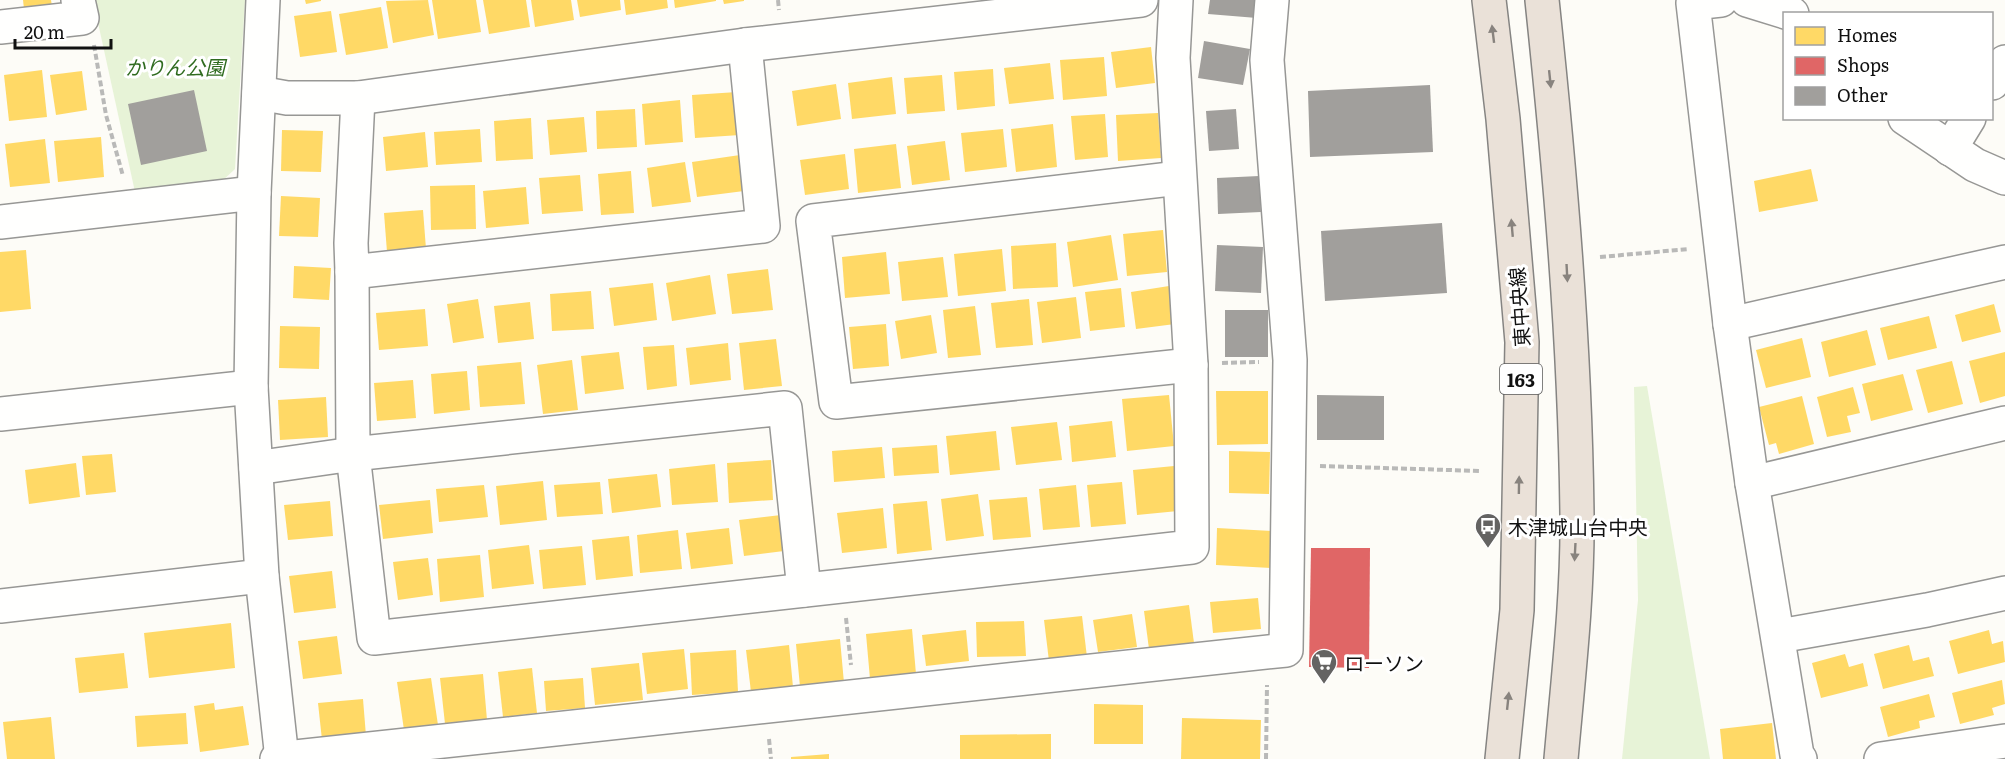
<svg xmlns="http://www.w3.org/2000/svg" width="2005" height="759" viewBox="0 0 2005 759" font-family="Literata,'Noto Sans JP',serif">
<rect width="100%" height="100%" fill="#fdfcf7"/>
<g fill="#e7f3d7">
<path d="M93,0h152l-10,169 -14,13 -86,10z"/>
<path d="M1647,386l63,373h-88l16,-159 -4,-213z"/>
</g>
<g fill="#ffd966">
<path d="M23,0h28l1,6 -28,3z"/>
<path d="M305,0h16v1l-15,3z"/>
<path d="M428,0l6,35 -41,8 -7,-42z"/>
<path d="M432,0h44l5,32 -43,7z"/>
<path d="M483,0h43l4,27 -41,7z"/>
<path d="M531,0h40l3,20 -39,7z"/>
<path d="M577,0h43l1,10 -41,7z"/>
<path d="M624,0h43l1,8 -42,7z"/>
<path d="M674,0h42v1l-41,7z"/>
<path d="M723,0h21v1l-20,3z"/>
<path d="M381,7l7,41 -42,7 -7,-41z"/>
<path d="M331,11l6,41 -37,5 -6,-41z"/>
<path d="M1151,47l4,36 -39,5 -5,-36z"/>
<path d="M1104,57l3,39 -44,4 -3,-40z"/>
<path d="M1050,63l4,36 -45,5 -5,-36z"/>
<path d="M993,69l2,37 -38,4 -3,-38z"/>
<path d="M42,70l5,47 -38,4 -5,-46z"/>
<path d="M82,71l5,39 -31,5 -6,-40z"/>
<path d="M942,75l3,36 -38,3 -3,-36z"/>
<path d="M892,77l4,37 -44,5 -4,-36z"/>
<path d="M836,84l5,35 -44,7 -5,-35z"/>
<path d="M737,92l3,43 -45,3 -3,-43z"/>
<path d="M680,100l3,42 -38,3 -3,-41z"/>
<path d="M635,109l2,38 -40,2 -1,-38z"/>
<path d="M1158,113l3,45 -43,3 -2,-46z"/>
<path d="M1105,114l3,43 -33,3 -4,-44z"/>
<path d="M584,117l3,35 -37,3 -3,-35z"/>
<path d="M531,118l2,41 -37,2 -2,-40z"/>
<path d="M1053,124l4,43 -41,5 -5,-43z"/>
<path d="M480,129l2,33 -46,3 -2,-33z"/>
<path d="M1003,129l4,38 -42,5 -4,-39z"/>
<path d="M282,130l41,1 -2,41 -40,-1z"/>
<path d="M425,132l3,35 -42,4 -3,-34z"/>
<path d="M101,137l3,40 -46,5 -4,-41z"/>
<path d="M45,139l5,44 -40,4 -5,-43z"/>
<path d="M945,141l5,39 -38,5 -5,-39z"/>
<path d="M896,144l5,44 -43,5 -4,-44z"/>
<path d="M845,154l4,35 -44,6 -5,-35z"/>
<path d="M740,155l4,36 -47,6 -5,-35z"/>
<path d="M685,162l6,40 -39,5 -5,-39z"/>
<path d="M1811,169l7,32 -59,11 -5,-31z"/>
<path d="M631,171l3,42 -33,2 -3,-41z"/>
<path d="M580,175l3,36 -41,3 -3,-36z"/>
<path d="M475,185l1,44 -45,1 -1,-44z"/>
<path d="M526,187l3,37 -43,4 -3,-37z"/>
<path d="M281,196l39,2 -2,39 -39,-1z"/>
<path d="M423,210l3,39 -39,3 -3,-39z"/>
<path d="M1163,230l4,42 -40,4 -4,-42z"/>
<path d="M1111,235l7,45 -45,7 -6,-45z"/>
<path d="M1056,243l2,44 -45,2 -2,-43z"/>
<path d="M1002,249l4,42 -48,5 -4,-42z"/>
<path d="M26,250l5,59 -31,3v-60z"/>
<path d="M886,252l4,42 -45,4 -3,-41z"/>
<path d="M943,257l5,40 -46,4 -4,-39z"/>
<path d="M294,266l37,2 -2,32 -36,-2z"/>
<path d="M768,269l5,41 -41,4 -5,-40z"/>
<path d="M710,275l6,39 -44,7 -6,-38z"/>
<path d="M653,283l4,37 -43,6 -5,-38z"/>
<path d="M1169,286l6,38 -39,5 -5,-37z"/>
<path d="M1121,288l4,39 -35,4 -5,-39z"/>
<path d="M591,291l3,38 -42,2 -2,-37z"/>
<path d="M1076,297l5,41 -39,5 -5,-41z"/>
<path d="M478,299l6,39 -31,5 -6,-39z"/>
<path d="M1029,299l4,46 -37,3 -5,-45z"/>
<path d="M530,302l4,37 -36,4 -4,-37z"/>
<path d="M1994,304l7,28 -39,10 -7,-27z"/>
<path d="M975,306l6,49 -33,3 -5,-48z"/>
<path d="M425,309l3,37 -49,4 -3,-37z"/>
<path d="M931,315l6,38 -36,6 -6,-38z"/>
<path d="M1929,316l8,32 -49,12 -8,-32z"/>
<path d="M886,324l3,42 -36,3 -4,-42z"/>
<path d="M280,326l40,1 -1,42 -40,-1z"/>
<path d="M1867,330l9,35 -47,12 -8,-35z"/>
<path d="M1802,338l9,39 -45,11 -10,-38z"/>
<path d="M776,339l6,47 -38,4 -5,-47z"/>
<path d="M728,343l3,37 -41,5 -4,-37z"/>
<path d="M674,345l3,41 -30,4 -4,-43z"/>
<path d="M619,352l5,37 -39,5 -4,-38z"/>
<path d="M2005,352v44l-25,7 -11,-42z"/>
<path d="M572,360l6,50 -35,4 -6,-49z"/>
<path d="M1952,361l11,43 -35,9 -12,-43z"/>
<path d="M521,362l4,42 -45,3 -3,-41z"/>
<path d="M467,371l3,39 -36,4 -3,-40z"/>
<path d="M1903,374l10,36 -42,11 -9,-37z"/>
<path d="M413,380l3,38 -39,3 -3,-38z"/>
<path d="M1853,387l7,26 -13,3 4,16 -24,5 -10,-40z"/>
<path d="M1216,391h52v53l-51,1z"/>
<path d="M1169,395l5,51 -47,5 -5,-52z"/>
<path d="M1802,396l12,48 -35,10 -3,-11 -7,2 -10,-38z"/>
<path d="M326,397l2,40 -48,3 -2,-40z"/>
<path d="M1112,421l4,36 -44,5 -3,-36z"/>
<path d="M1057,422l5,38 -46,5 -5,-38z"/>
<path d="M996,431l4,39 -50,5 -4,-39z"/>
<path d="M937,445l2,28 -45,3 -2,-28z"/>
<path d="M882,447l3,31 -51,4 -2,-31z"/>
<path d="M1229,451l41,1 -1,42 -40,-1z"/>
<path d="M112,454l4,38 -30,3 -4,-39z"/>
<path d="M771,460l2,40 -44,3 -2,-40z"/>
<path d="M76,463l4,34 -51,7 -4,-34z"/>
<path d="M715,464l3,38 -46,3 -3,-36z"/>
<path d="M1174,466l4,45 -41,4 -4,-45z"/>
<path d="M657,474l4,33 -49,6 -4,-34z"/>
<path d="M543,481l4,39 -47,5 -4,-39z"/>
<path d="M600,482l3,32 -46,3 -3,-32z"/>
<path d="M1122,482l4,42 -35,3 -4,-42z"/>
<path d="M484,485l4,32 -49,5 -3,-33z"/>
<path d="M1076,485l4,42 -37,3 -4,-41z"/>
<path d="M978,494l6,42 -38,5 -5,-42z"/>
<path d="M1027,497l4,40 -38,3 -4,-40z"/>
<path d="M430,500l3,33 -50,6 -4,-34z"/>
<path d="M330,501l3,35 -45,4 -4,-35z"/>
<path d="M927,501l5,49 -35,4 -4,-50z"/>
<path d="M883,508l4,40 -45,5 -5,-40z"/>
<path d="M781,515l3,36 -40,5 -5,-36z"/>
<path d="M729,528l4,36 -42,5 -5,-36z"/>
<path d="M1217,528l56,3 -2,37 -55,-3z"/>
<path d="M678,530l4,39 -42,4 -3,-38z"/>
<path d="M629,536l4,40 -37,4 -4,-40z"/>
<path d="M529,545l5,39 -42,5 -4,-39z"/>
<path d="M582,546l4,39 -43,4 -4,-39z"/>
<path d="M480,555l4,42 -44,5 -3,-43z"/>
<path d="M428,558l5,37 -35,5 -5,-38z"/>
<path d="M332,571l4,37 -42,5 -5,-37z"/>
<path d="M1258,598l3,31 -48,4 -3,-31z"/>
<path d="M1189,605l5,38 -45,6 -5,-38z"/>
<path d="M1132,614l5,33 -39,5 -5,-32z"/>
<path d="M1082,616l5,41 -38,4 -5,-41z"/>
<path d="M1024,621l2,35 -49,1 -1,-35z"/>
<path d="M231,623l4,45 -86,10 -5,-45z"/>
<path d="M912,629l4,45 -46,5 -4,-45z"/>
<path d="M966,630l3,31 -43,5 -4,-31z"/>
<path d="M1989,630l3,14 11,-3 2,21 -47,12 -9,-33z"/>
<path d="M337,636l5,38 -39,5 -5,-38z"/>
<path d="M840,639l4,44 -44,4 -4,-43z"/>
<path d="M789,645l4,42 -42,5 -5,-42z"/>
<path d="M1909,645l4,16 16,-4 5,19 -51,13 -9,-35z"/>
<path d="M684,649l4,40 -41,5 -5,-41z"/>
<path d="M736,650l2,42 -46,3 -2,-42z"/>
<path d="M124,653l4,35 -49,5 -4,-35z"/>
<path d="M1845,654l4,13 14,-4 5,23 -47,12 -9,-35z"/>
<path d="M639,663l4,37 -48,5 -4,-37z"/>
<path d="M532,668l5,45 -34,4 -5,-45z"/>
<path d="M483,674l4,46 -42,4 -5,-46z"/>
<path d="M431,678l7,47 -34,5 -7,-48z"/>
<path d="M583,678l2,30 -39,3 -2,-30z"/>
<path d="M2002,680l3,24 -13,4 2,7 -34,9 -8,-31z"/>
<path d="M1929,694l6,23 -16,4 1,7 -32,9 -8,-30z"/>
<path d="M363,699l3,37 -44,4 -4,-37z"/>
<path d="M214,703l1,7 28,-4 6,39 -49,7 -6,-46z"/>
<path d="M1094,704l49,1v39h-49z"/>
<path d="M186,713l2,31 -51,3 -2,-31z"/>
<path d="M51,717l4,42h-48l-4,-37z"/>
<path d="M1182,718l79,2 -1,39h-79z"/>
<path d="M1772,723l4,36h-53l-3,-30z"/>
<path d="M1051,734v25h-91v-24z"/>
<path d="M829,754v5h-38v-2z"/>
</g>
<path fill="#e06666" d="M1311,548h59l-1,120 -60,-1z"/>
<g fill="#a19f9c">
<path d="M1210,0h49l-2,18 -49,-4z"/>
<path d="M1204,41l46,8 -7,36 -45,-7z"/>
<path d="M1430,85l3,67 -123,5 -2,-66z"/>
<path d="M194,90l13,61 -66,14 -13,-61z"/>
<path d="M1236,109l3,40 -30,2 -3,-40z"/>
<path d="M1259,176l2,36 -43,2 -1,-36z"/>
<path d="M1442,223l5,70 -122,8 -4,-70z"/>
<path d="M1217,245l46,2 -2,46 -46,-2z"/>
<rect x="1225" y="310" width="43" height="47"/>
<path d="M1317,395l67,1v44h-67z"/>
</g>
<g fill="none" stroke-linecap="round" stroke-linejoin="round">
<g stroke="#979795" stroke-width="36">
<g id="street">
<path d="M263,0l-9,193 -3,194 11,189 20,183"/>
<path d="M1721,0l-28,3 37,321 22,159 45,272 3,4"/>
<path d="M1747,0l45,14"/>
<path d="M0,27l82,-9 -4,-18"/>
<path d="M1992,83l13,-21"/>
<path d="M259,93l28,5h71l387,-53 396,-45"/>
<path d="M358,98l-7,145 1,29 411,-46 -18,-181"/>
<path d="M1905,118l70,47 30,13"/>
<path d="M1950,149l19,-31"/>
<path d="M1179,178l-366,43 23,181 355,-37"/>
<path d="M0,222l254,-29"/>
<path d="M352,272l1,182 432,-46 19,182"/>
<path d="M1730,324l275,-62"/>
<path d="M0,414l251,-27"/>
<path d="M256,468l97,-14 21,184 818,-91 -1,-182 -18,-307 3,-58"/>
<path d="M1752,483l253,-60"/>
<path d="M0,606l262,-30"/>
<path d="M1779,636l148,-26 78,-17"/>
<path d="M277,759l1009,-109 4,-290 -23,-300 5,-60"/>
<path d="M1881,759l124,-18"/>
</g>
</g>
<g stroke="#858482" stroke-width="36">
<g id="highway">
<path d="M1489,0l14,119 19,223 -5,268 -15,149"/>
<path d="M1542,0c18,171 33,342 35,515 1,79 -9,165 -16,244"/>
</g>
</g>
<g stroke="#b9b9b8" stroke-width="4" stroke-dasharray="6 3" stroke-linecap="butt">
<path d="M778,0l1,10"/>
<path d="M94,45l12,70 17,61"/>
<path d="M1600,257l89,-8"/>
<path d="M1222,363l37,-1"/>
<path d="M1320,466l161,5"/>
<path d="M846,618l5,47"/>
<path d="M769,739l2,20"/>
<path d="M1266,759l1,-74"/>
</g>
<use href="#street" stroke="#fffffe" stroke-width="33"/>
<use href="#highway" stroke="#eae1d8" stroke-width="33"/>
</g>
<defs><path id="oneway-solid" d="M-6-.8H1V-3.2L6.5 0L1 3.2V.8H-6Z" transform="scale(1.5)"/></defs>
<g fill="#88837e">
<use href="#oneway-solid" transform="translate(1493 34) rotate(-97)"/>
<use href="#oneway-solid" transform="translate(1550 79) rotate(84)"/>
<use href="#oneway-solid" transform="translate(1512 228) rotate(-95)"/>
<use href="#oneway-solid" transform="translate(1567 273) rotate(87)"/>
<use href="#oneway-solid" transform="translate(1519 485) rotate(-89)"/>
<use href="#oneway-solid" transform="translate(1575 552) rotate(93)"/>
<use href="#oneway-solid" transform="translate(1508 701) rotate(-84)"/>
</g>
<defs>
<g id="bus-pin" transform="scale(1.35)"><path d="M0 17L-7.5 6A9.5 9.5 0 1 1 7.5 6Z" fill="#646362" stroke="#fff"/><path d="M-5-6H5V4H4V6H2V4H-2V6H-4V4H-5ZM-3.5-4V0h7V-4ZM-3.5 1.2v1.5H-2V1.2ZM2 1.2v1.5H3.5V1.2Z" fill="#fff"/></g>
<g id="supermarket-pin" transform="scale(1.35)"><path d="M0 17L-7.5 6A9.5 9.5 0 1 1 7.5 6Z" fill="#646362" stroke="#fff"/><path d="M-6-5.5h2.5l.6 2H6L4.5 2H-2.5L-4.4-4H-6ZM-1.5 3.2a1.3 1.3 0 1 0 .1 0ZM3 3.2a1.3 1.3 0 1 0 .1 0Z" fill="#fff"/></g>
</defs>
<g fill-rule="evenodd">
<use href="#bus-pin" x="1488" y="526"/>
<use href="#supermarket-pin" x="1324" y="662"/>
</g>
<g text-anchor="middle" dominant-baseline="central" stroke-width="6" stroke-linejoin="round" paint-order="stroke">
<rect fill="#fff" stroke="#585858" stroke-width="1.5" x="1500" y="364" width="42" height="30" rx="4.5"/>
<g font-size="18" font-weight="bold" fill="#111">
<text x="1521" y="379">163</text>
</g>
<g font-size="20" font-style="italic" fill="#2f6b1f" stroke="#fff">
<text x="175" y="66">かりん公園</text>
</g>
<g font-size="20" fill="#111" stroke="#fff">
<text transform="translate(1518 307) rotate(-94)">東中央線</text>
</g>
<g font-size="20" fill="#111" stroke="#fff" text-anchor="start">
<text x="1508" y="526">木津城山台中央</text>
<text x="1344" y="662">ローソン</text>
</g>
</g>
<rect x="1783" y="12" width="210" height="108" fill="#ffffff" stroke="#a0a0a0" stroke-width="1.5"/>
<rect x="1795" y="27" width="30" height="18" fill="#ffd966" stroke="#a0a0a0" stroke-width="1.5"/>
<text x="1837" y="42" font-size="18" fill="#111111">Homes</text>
<rect x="1795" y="57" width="30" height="18" fill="#e06666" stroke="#a0a0a0" stroke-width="1.5"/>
<text x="1837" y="72" font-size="18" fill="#111111">Shops</text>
<rect x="1795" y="87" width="30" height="18" fill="#a19f9c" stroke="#a0a0a0" stroke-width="1.5"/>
<text x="1837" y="102" font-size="18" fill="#111111">Other</text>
<path d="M15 39v9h96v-9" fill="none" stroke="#111111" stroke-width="3"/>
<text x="24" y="39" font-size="18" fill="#111111" stroke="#ffffff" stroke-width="4.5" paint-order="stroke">20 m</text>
</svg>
